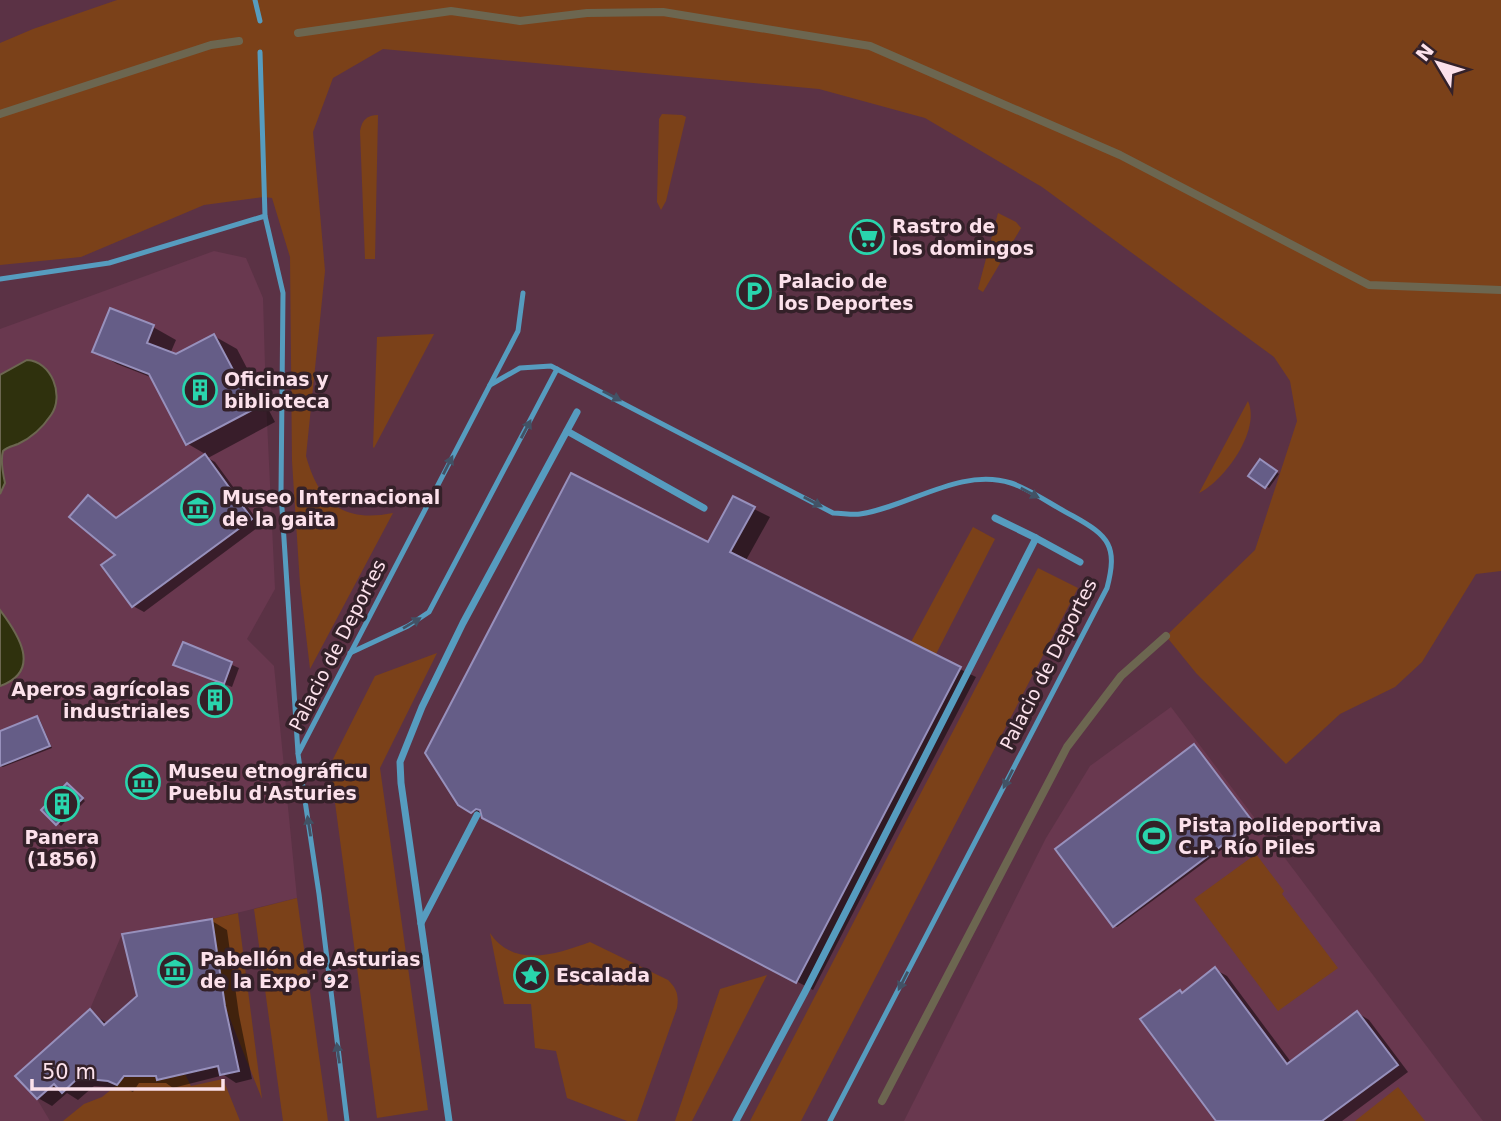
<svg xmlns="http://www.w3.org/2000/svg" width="1501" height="1121" viewBox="0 0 1501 1121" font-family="'DejaVu Sans',sans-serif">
<rect width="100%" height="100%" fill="#5b3245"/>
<g fill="#69384f">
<path d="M214,251l32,7 17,40 3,102 9,189 -28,50 27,27 23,232 -85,21 -90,15 -32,75 -75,67 22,23 13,22h-50v-792z"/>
<path d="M1171,707l312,414h-579l142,-283 44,-72z"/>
</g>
<g fill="#7b4119">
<path d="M117,0h1384v571l-25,3 -54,88 -27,25 -55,27 -54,50 -90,-91 -30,-37 89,-86 42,-129 -7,-40 -16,-24 -232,-170 -117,-69 -106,-29 -436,-40 -50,29 -20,54 12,139 -19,185c13,47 37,67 87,57l-83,156 -10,-85 -8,-123 -2,-204 -18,-59 -8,-1 -60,8 -123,52 -81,8v-222l33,-14z"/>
<path d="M662,114l20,1 4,2 -20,84 -5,9 -4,-8 2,-83z"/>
<path d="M378,115l-3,144h-10l-5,-128c2,-11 7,-16 18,-16z"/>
<path d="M998,213l18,9 5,6 -38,64 -5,-3z"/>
<path d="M434,334l-60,114 -1,-1 4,-110z"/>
<path d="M1248,401c13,29 -23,79 -49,92z"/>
<path d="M973,527l22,12 -59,115 -25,-12z"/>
<path d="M1038,568l40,20 -277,533h-51z"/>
<path d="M437,653l-57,115 48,342 -51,8 -47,-353 45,-89z"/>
<path d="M1256,854l28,37 -2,3 56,74 -60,43 -84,-112z"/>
<path d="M297,898l31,223h-45l-29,-212z"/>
<path d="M238,913l24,186 -37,-93 -13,-87z"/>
<path d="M490,933c24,36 67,21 100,9l78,38c9,9 11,15 9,28l-40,113h-10l-60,-23 -11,-47 -21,-3 -4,-44h-27z"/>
<path d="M767,975l-75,146h-17l45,-132z"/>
<path d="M153,1062l5,18 27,-6 6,12 32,-7 17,42h-177l21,-17 18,-7 15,-12 7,-9z"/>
<path d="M1398,1087l27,34h-70z"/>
</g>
<g fill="#2f310d" stroke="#6c6650" stroke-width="2">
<path d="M27,360c24,1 38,35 24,55 -8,12 -20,23 -33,29 -5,2 -11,3 -15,7 -3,10 0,23 2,32l-5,11v-119z"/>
<path d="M0,610c19,25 42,61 0,76z"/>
</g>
<g fill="#0007">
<path d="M153,327l23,13 -6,14 6,2 38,-20 23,13 38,73 -67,36 7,4 46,63 -117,87 -11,-6 -29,-41 13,-10 -29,-58 30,22 89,-64 -19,-11 -35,-66 -36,-14 -22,-13z"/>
<path d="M1260,461l19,13 -10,14 -19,-12z"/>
<path d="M734,499l36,18 -25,45 231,115 -163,313 -354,-186 250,-260z"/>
<path d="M184,644l55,24 -7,19 -49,-19z"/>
<path d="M37,718l3,2 12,28 -49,19 -3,-1v-33z"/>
<path d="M1195,746l60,79 -138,102 -3,-1z"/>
<path d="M71,787l14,14 -24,25 -18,-16z"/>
<path d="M212,921l15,9 12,85 13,64 -16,4 -12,-8 -51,13 -7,-5h-27l-6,9 -9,-4 -30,-2 -16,14 -11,-7 -15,13 -14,-8 52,-86 18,12 31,-27z"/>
<path d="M1216,970l11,6 64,86 67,-49 11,7 39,52 -66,49h-124l-35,-127z"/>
</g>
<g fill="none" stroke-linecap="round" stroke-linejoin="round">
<g stroke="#6c6650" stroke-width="8">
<path d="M298,33l153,-22 69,10 67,-8 76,-1 207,34 250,109 249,130 132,5"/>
<path d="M0,114l211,-69 28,-4"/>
<path d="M882,1101l185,-354 54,-71 45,-40"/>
</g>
</g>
<g fill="#655d87" stroke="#9790bc" stroke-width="2">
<path d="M110,308l44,17 -7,18 29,11 38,-20 40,75 -68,36 -37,-71 -57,-22z"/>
<path d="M205,454l47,65 -120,88 -31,-42 14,-10 -46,-38 19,-22 28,23z"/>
<path d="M1260,459l17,12 -12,17 -17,-12z"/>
<path d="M571,473l137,69 25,-46 22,11 -25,45 231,115 -165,316 -314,-165 -2,-8 -4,-1 -5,4 -13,-8 -33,-52z"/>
<path d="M183,642l49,20 -8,22 -51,-19z"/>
<path d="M37,716l13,30 -50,20v-35z"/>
<path d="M1194,744l59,78 -140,105 -58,-78z"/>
<path d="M67,783l16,15 -27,27 -15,-15z"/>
<path d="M212,919l13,87 14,65 -19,4 -2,-9 -61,14 -1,-4h-32l-7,9 -9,-4 -30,-3 -16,15 -8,-9 -17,15 -22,-23 75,-67 14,16 33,-29 -15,-62z"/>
<path d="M1215,967l72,97 70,-53 41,54 -76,56h-106l-76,-102 40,-29 2,3z"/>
</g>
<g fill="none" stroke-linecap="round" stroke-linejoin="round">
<g stroke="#569cbf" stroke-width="5">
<path d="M255,0l5,21"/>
<path d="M265,216l18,77 -2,200 17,260"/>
<path d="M0,279l109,-16 156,-47 -5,-164"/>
<path d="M490,385l30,-17 31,-2 282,147c9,0 19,2 27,1 49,-7 100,-47 151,-31 21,7 42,23 62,33 36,20 45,30 34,72l-277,533"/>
<path d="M350,653l58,-27 21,-14 128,-243"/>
<path d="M347,1121l-28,-227 -21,-140 220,-423 5,-38"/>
</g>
<g stroke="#569cbf" stroke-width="7">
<path d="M567,431l137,77"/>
<path d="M1036,538l44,24"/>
<path d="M421,923l56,-108"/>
<path d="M449,1121l-48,-338 -1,-21 22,-55 41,-84 114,-211"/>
<path d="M736,1121l69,-129 231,-454 -41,-20"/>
</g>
</g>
<defs><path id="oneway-solid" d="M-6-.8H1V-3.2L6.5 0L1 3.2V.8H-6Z" transform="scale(1.75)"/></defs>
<g fill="#425265">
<use href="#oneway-solid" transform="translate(612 396) rotate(28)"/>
<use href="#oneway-solid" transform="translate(526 429) rotate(-62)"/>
<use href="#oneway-solid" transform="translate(448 465) rotate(-63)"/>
<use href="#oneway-solid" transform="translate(1030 493) rotate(28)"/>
<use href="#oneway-solid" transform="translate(813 502) rotate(28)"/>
<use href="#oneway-solid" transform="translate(412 623) rotate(-31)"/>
<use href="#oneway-solid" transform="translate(1008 779) rotate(117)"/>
<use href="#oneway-solid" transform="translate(309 826) rotate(-99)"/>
<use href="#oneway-solid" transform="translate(903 981) rotate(117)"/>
<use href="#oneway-solid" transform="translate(338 1053) rotate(-98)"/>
</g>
<defs>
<g id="supermarket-ring" transform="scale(1.75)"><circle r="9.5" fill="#342129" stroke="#29d5ad" stroke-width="1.5"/><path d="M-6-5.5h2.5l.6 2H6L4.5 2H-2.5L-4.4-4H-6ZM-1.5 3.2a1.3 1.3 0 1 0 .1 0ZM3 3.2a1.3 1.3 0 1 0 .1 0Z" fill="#29d5ad"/></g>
<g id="parking-ring" transform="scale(1.75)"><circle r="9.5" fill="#342129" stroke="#29d5ad" stroke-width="1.5"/><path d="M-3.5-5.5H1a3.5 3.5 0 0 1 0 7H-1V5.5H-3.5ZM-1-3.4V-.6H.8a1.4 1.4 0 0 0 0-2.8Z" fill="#29d5ad"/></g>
<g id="building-ring" transform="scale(1.75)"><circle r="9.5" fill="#342129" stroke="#29d5ad" stroke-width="1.5"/><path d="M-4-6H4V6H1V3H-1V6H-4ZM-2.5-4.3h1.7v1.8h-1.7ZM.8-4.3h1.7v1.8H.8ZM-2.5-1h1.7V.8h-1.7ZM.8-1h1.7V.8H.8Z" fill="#29d5ad"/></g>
<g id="museum-ring" transform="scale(1.75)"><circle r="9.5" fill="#342129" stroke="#29d5ad" stroke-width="1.5"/><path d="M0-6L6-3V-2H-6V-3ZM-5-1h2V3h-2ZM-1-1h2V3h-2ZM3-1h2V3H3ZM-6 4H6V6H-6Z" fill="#29d5ad"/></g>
<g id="stadium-ring" transform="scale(1.75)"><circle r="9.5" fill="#342129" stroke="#29d5ad" stroke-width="1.5"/><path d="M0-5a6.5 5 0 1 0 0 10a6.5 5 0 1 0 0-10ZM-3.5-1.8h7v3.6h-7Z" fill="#29d5ad"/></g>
<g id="sight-ring" transform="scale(1.75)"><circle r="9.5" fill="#342129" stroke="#29d5ad" stroke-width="1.5"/><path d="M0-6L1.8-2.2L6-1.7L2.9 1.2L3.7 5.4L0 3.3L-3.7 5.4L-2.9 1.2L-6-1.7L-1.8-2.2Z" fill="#29d5ad"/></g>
</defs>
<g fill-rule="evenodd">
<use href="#supermarket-ring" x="867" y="237"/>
<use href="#parking-ring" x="754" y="292"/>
<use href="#building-ring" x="200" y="390"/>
<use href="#museum-ring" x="198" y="508"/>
<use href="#building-ring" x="215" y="700"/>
<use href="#museum-ring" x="143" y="782"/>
<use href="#building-ring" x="62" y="804"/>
<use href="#stadium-ring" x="1154" y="836"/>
<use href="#museum-ring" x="175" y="970"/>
<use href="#sight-ring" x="531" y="975"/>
</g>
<g text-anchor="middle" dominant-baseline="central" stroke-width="7" stroke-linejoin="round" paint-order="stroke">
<g font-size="19" font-weight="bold" fill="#fce1eb" stroke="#342129" text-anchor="start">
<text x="892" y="226">Rastro de<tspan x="892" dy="22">los domingos</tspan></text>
<text x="778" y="281">Palacio de<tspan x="778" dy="22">los Deportes</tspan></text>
<text x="224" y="379">Oficinas y<tspan x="224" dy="22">biblioteca</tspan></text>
<text x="222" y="497">Museo Internacional<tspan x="222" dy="22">de la gaita</tspan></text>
<text x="190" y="689" text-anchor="end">Aperos agrícolas<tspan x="190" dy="22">industriales</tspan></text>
<text x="168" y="771">Museu etnográficu<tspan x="168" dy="22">Pueblu d'Asturies</tspan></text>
<text x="1178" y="825">Pista polideportiva<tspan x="1178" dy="22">C.P. Río Piles</tspan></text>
<text x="62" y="837" text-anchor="middle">Panera<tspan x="62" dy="22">(1856)</tspan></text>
<text x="200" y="959">Pabellón de Asturias<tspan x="200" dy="22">de la Expo' 92</tspan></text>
<text x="556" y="975">Escalada</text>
</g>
<g font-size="19" fill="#fce1eb" stroke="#342129">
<text transform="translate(337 645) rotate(-63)">Palacio de Deportes</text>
<text transform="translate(1048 664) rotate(-63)">Palacio de Deportes</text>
</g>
</g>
<g transform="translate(1438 63) rotate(308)" stroke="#342129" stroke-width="5" paint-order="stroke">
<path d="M0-5L12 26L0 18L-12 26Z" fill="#fce1eb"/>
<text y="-10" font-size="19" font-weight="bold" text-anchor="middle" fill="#fce1eb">N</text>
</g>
<path d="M32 1079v10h191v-10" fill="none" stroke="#fce1eb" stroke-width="3.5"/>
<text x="42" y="1079" font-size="21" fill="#fce1eb" stroke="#342129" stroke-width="5" paint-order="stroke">50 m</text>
</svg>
